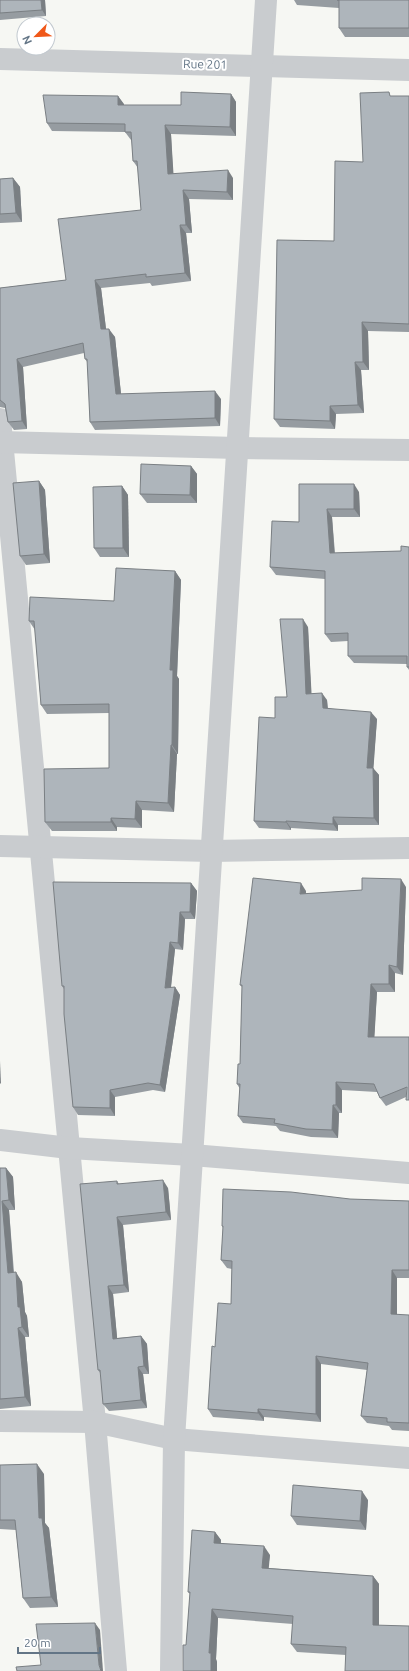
<svg xmlns="http://www.w3.org/2000/svg" width="409" height="1671" viewBox="0 0 409 1671" font-family="Ubuntu,sans-serif">
<rect width="100%" height="100%" fill="#f6f7f3"/>
<g fill="none" stroke-linecap="round" stroke-linejoin="round">
<g stroke="#c9cccf" stroke-width="22">
<path d="M0,59l409,11"/>
<path d="M0,419l95,1003 21,249"/>
<path d="M0,442l238,6 171,2"/>
<path d="M0,846l211,5 198,-3"/>
<path d="M0,1140l69,8 123,7 217,18"/>
<path d="M0,1421l95,1 79,17 235,19"/>
<path d="M171,1671l3,-232 92,-1439"/>
</g>
</g>
<g fill="#969ca1">
<path d="M0,0h45l1,16 -46,4z"/>
<path d="M294,0h115v37h-64l-6,-9v-20l-42,-3z"/>
<path d="M231,94l5,8v34l-65,-2 2,40 60,4v22l-44,-1 3,34h-6l5,48 -39,5 -2,-3 -49,5 5,41 9,8 6,57 100,5 -1,27 -125,4 -5,-8 -2,-59 -3,-4 -1,-6 -61,14 4,62 -13,1 -6,-8 -3,-14 -5,-1v-119l66,-8 75,-70 -3,-42 -5,-7 -1,-21h-1l-6,-8 -73,-1 -5,-8 71,-27 6,9h57z"/>
<path d="M392,96h17v236l-41,-1 1,39h-8l3,43 -28,1 -1,15 -55,-2 -6,-8 60,-178 29,-79z"/>
<path d="M13,178l7,9 2,35 -22,1v-44z"/>
<path d="M191,466l6,8v29h-50l-7,-9z"/>
<path d="M39,481l6,9 5,73 -24,2 -6,-9z"/>
<path d="M122,486l6,9 1,62h-29l-6,-9z"/>
<path d="M359,492l1,25h-28l3,36 66,-2 8,-4v123l-2,-3v-3l-53,-1 -6,-7v-15l-17,1 -6,-8v-55l-49,-4 -6,-8 29,-45z"/>
<path d="M175,571l6,9 -4,96 2,3 -1,75h-1l-3,58 -32,-2v18l-25,-1v4h-65l-7,-9 64,-54v-55l-62,1 -6,-9 -6,-75 -6,-9 85,-20z"/>
<path d="M308,627l3,67 16,6 1,8 49,11 -4,49 6,7v50h-41v6l-47,-3v2l-32,-2 -5,-7 33,-124z"/>
<path d="M191,883l6,8 -2,28h-10l-2,31 -8,-1 -4,39 4,-1 5,8 -15,97 -12,-2 -38,7v19l-37,-1 -5,-8 -9,-118 -2,-3z"/>
<path d="M406,887l-3,88 -8,-2v19h-18l-3,45h35l-3,60 -20,9 -6,-8 -3,-6 -35,-2v23h-3l-1,25 -27,-1 -31,-6 -4,-5 -33,-3 -5,-7 2,-27 -3,-5 3,-20 2,-77 -2,-2 66,-94v3z"/>
<path d="M0,1168h6l7,9 2,33h-6l5,62 8,10 3,30 2,4 2,21h-4l6,69 -31,3z"/>
<path d="M117,1181l2,3 49,4 3,32 -48,5 6,67 -16,2 4,44 24,-2 6,8 2,30h-6l4,34 -38,3 -6,-7 -2,-30 -3,-4z"/>
<path d="M350,1199l59,2v77h-12v37h12v116l-17,-1 -3,-4 -22,-3 -6,-7 6,-46 -46,-6v58l-57,-5v4l-51,-4 -5,-8 7,-62 16,-43 1,-35 -5,-1 -6,-8 2,-32 -1,-2z"/>
<path d="M0,1465l44,9 1,49 4,5 9,79 -28,1 -7,-10 -7,-68 -16,-1z"/>
<path d="M368,1500l-2,30 -69,-5 -6,-9z"/>
<path d="M215,1532l6,8v3l49,12 -2,13 105,8 6,8 -33,71 -49,-3 -6,-8 2,-20 -75,-6 -2,41 1,3v9h-34l3,-26 4,-51 -2,-2z"/>
</g>
<g fill="#7a7f83">
<path d="M41,0h4l1,16 -4,-6z"/>
<path d="M231,94l5,8v34l-6,-9z"/>
<path d="M118,96l6,8v9l-6,-8z"/>
<path d="M165,125l6,9 3,48 -6,-8z"/>
<path d="M228,170l5,8v22l-6,-8z"/>
<path d="M13,178l7,9 2,35 -6,-9z"/>
<path d="M183,190l6,9 3,34 -6,-8z"/>
<path d="M180,225l6,8 5,48 -6,-8z"/>
<path d="M95,280l6,8 6,49 -6,-8z"/>
<path d="M362,322l6,9 1,39 -6,-8z"/>
<path d="M109,329l6,8 7,66 -6,-9z"/>
<path d="M17,359l6,8 4,62 -5,-8z"/>
<path d="M355,362l6,8 3,43 -6,-8z"/>
<path d="M215,391l6,8 -1,27 -5,-8z"/>
<path d="M330,406l6,8 -1,15 -5,-8z"/>
<path d="M191,466l6,8v29l-7,-8z"/>
<path d="M39,481l6,9 5,73 -6,-9z"/>
<path d="M354,484l5,8 1,25 -6,-8z"/>
<path d="M122,486l6,9 1,62 -6,-9z"/>
<path d="M327,509l5,8 3,44 -5,-8z"/>
<path d="M175,571l6,9 -4,96 2,3 -1,75 -6,-9 -2,-75z"/>
<path d="M303,619l5,8 4,75 -6,-8z"/>
<path d="M322,693l5,7 1,16 -5,-8z"/>
<path d="M371,712l6,7 -4,56 -6,-7z"/>
<path d="M171,745l6,9 -3,58 -6,-9z"/>
<path d="M373,768l6,7v50l-5,-7z"/>
<path d="M136,801l6,9v18l-7,-9z"/>
<path d="M333,817l5,8v6l-5,-7z"/>
<path d="M111,818l6,9v4l-6,-9z"/>
<path d="M286,821l5,7v2l-5,-8z"/>
<path d="M401,879l5,8 -3,88 -6,-8z"/>
<path d="M191,883l6,8 -2,28 -5,-7z"/>
<path d="M301,883l5,8 -1,11 -5,-8z"/>
<path d="M180,912l5,7 -2,31 -5,-7z"/>
<path d="M170,942l5,7 -5,46 -5,-7z"/>
<path d="M389,965l6,8v19l-6,-8z"/>
<path d="M371,984l6,8 -3,53 -6,-8z"/>
<path d="M175,987l5,8 -15,97 -5,-7z"/>
<path d="M0,1061l1,23 -1,-1z"/>
<path d="M336,1082l6,8v23l-6,-8z"/>
<path d="M110,1090l5,7v19l-5,-8z"/>
<path d="M333,1105l6,8 -1,25 -6,-8z"/>
<path d="M6,1168l7,9 2,33 -6,-10z"/>
<path d="M163,1180l5,8 3,32 -5,-8z"/>
<path d="M2,1201l7,9 5,72 -6,-9z"/>
<path d="M117,1217l6,8 6,67 -5,-7z"/>
<path d="M392,1270l5,8v44l-6,-8z"/>
<path d="M16,1272l6,10 3,30 2,4 2,21 -7,-10 -4,-20z"/>
<path d="M108,1286l5,8 5,53 -5,-8z"/>
<path d="M18,1328l7,9 6,69 -6,-9z"/>
<path d="M141,1336l6,8 2,30 -5,-8z"/>
<path d="M316,1356l5,8v58l-5,-8z"/>
<path d="M138,1367l5,7 4,34 -6,-8z"/>
<path d="M258,1409l6,8v4l-6,-8z"/>
<path d="M37,1464l7,10 1,49 4,5 9,79 -7,-10 -12,-79z"/>
<path d="M362,1491l6,9 -2,30 -6,-9z"/>
<path d="M215,1532l6,8 -1,11 -6,-8z"/>
<path d="M264,1546l6,9 -2,21 -6,-8z"/>
<path d="M373,1576l6,8v50l-6,-9z"/>
<path d="M212,1609l6,9 -2,41 1,3v9h-6l-2,-18z"/>
<path d="M95,1623l5,7 3,41h-2l-2,-6z"/>
</g>
<g fill="#aeb5bb" stroke="#7a7f83">
<path d="M0,0h41l1,10 -42,3z"/>
<path d="M337,0h72v28h-70v-28z"/>
<path d="M181,92l50,2 -1,33 -65,-2 3,49 60,-4 -1,22 -44,-2 3,35h-6l5,48 -39,4v-3l-51,6 6,49h8l7,65 99,-3v27l-125,4 -3,-63h-2l-2,-16 -66,16 5,62 -14,1 -3,-18 -5,-4v-112l66,-8 -8,-61 83,-9 -4,-49h-4l-2,-29h-6v-8l-78,-1 -4,-28 75,1v9h63z"/>
<path d="M389,92l1,4h19v228l-47,-2 1,40h-8l3,43 -28,1v15l-56,-2 3,-179 57,1 1,-80 28,1 -3,-69z"/>
<path d="M13,178l3,35 -16,1v-35z"/>
<path d="M141,464l50,2 -1,29 -50,-1z"/>
<path d="M39,481l5,73 -24,2 -7,-73z"/>
<path d="M299,484h55v25h-27l3,44 71,-2v-5l8,1v120h-2v-11h-59v-23l-23,1v-63l-55,-4 2,-46 27,1z"/>
<path d="M122,486l1,62h-29l-1,-61z"/>
<path d="M116,568l59,3 -5,99h3l-1,75h-1l-3,58 -32,-2 -1,18 -24,-1v4h-66l-1,-53 65,-1v-64l-68,1 -7,-84h-5l1,-24 84,4z"/>
<path d="M280,619h23l3,75 16,-1 1,15 48,4 -4,56h6l1,50 -41,-1v7l-47,-3v1l-32,-1 5,-104 16,1v-21h12z"/>
<path d="M253,878l48,5 -1,11 62,-4v-12l39,1 -4,88 -8,-2v19h-18l-3,53h41v63h-3l1,-13 -27,11 -6,-14 -38,-2v23h-3l-1,25 -26,-1 -32,-6 1,-4 -37,-3 2,-32h-3l1,-20h2l2,-79h-2z"/>
<path d="M53,882l138,1 -1,29h-10l-2,31 -8,-1 -5,46 10,-1 -15,98 -12,-2 -38,7v18l-37,-1 -9,-93v-28h-2z"/>
<path d="M0,1168h6l3,32 -7,1 6,72 8,-1 2,35h2l2,20 -4,1 7,69 -25,2z"/>
<path d="M163,1180l3,32 -49,5 7,68 -16,1 5,53 28,-3 3,30 -6,1 3,33 -38,4 -3,-34h-2l-18,-186 37,-3v3z"/>
<path d="M223,1189l68,3 59,7 59,2v69h-17l-1,44 18,1v108l-22,-1v-4l-26,-2 7,-53 -52,-7v58l-58,-5v4l-50,-4 4,-63 3,1 3,-44 13,1 1,-43 -11,-1 2,-34h-1z"/>
<path d="M37,1464l2,54h3l9,79 -28,1 -8,-78h-15v-55z"/>
<path d="M293,1485l69,6 -2,30 -69,-5z"/>
<path d="M192,1530l23,2 -1,11 50,3 -2,22 111,8v49l36,1v45h-64l1,-24 -55,-3 2,-28 -81,-7 -3,44h2v18h-28v-26h3l4,-53h-2z"/>
<path d="M95,1623l4,42 2,6h-84l-1,-4 25,-2 -5,-41z"/>
</g>
<g text-anchor="middle" dominant-baseline="central" stroke-width="4" stroke-linejoin="round" paint-order="stroke">
<g font-size="12" fill="#637586" stroke="#fff">
<text transform="translate(205 64) rotate(1)">Rue 201</text>
</g>
</g>
<g transform="translate(36 36) rotate(246)"><circle r="19" fill="#ffffff" stroke="#c1c8cf"/>
<path d="M0-3L7 15L0 10L-7 15Z" fill="#f05819"/>
<text y="-6" font-size="11" font-weight="bold" text-anchor="middle" fill="#637586">N</text>
</g>
<path d="M18 1647v6h82v-6" fill="none" stroke="#637586" stroke-width="2"/>
<text x="24" y="1647" font-size="12" fill="#637586" stroke="#ffffff" stroke-width="3" paint-order="stroke">20 m</text>
</svg>
